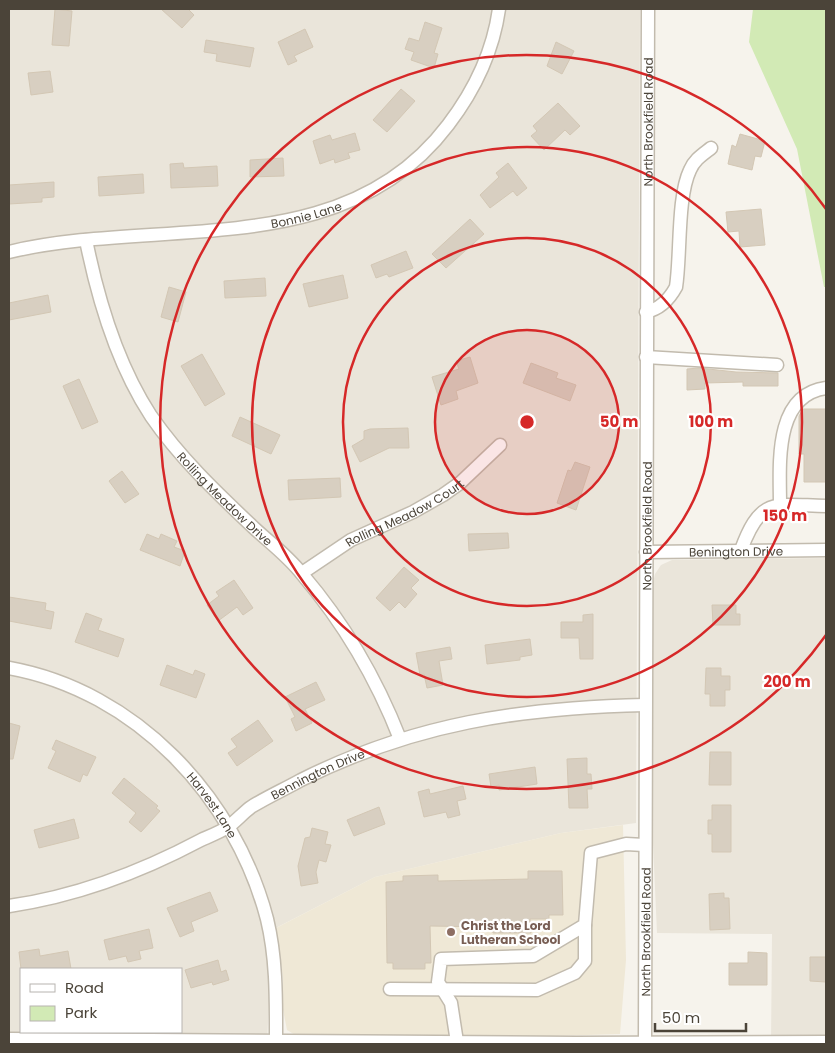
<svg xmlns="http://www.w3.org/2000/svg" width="835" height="1053" viewBox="0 0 835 1053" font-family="Poppins,sans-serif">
<rect width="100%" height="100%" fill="#f6f3ec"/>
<g fill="#eae5da" fill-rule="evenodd">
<path d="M9,9h631l-4,814 -75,10 -186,44 -111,57 6,45 -3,65h-258zM21,969h160v63h-160z"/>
<path d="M826,558v486h-55l1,-110 -115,-1 -5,-112 1,-238 2,-9 6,-9 11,-5z"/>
</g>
<path fill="#efe8d6" d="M623,825l3,135 -6,74 -102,3 -221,-1 -10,-6 -4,-20v-32l-7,-50 99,-51 186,-44z"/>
<path fill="#d2eab5" d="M753,9h73v278h-2l-27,-138 -48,-107z"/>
<g fill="#d8cfc1" stroke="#d3c7b4">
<path d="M55,9l17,2 -3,35 -17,-1z"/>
<path d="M161,9h27l6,6 -12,13z"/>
<path d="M425,22l17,6 -8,25 4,1 -4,14 -23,-8 3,-8 -9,-3 4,-11 10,3z"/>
<path d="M305,29l8,18 -19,9 3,5 -9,4 -10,-23z"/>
<path d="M206,40l48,8 -4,19 -34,-6 1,-7 -13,-2z"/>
<path d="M556,42l18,9 -12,23 -15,-8z"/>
<path d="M50,71l3,21 -22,3 -3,-22z"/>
<path d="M401,89l14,12 -28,31 -14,-12z"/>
<path d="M558,103l22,23 -10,9 -5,-5 -21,20 -13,-14 6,-5 -4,-5z"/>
<path d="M355,133l5,17 -12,3 2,5 -15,5 -1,-4 -14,5 -7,-23 17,-6 2,5z"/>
<path d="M740,134l25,7 -4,16 -6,-1 -3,14 -24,-6 4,-19 4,2z"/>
<path d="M283,158l1,18 -34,1v-17z"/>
<path d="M183,163l1,5 33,-2 1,20 -47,2 -1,-24z"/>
<path d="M508,163l19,25 -10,8 -4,-5 -23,17 -10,-13 19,-18 -3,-4z"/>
<path d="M143,174l1,19 -45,3 -1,-19z"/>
<path d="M54,182v15l-12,1v4l-33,2v-19z"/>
<path d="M761,209l4,36 -25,2 -1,-16 -11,1 -2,-20z"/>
<path d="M470,219l14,15 -38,34 -14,-14z"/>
<path d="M406,251l7,17 -24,9 -2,-3 -11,4 -5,-13z"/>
<path d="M343,275l5,23 -39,9 -6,-23z"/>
<path d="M265,278l1,18 -41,2 -1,-17z"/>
<path d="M169,287l17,5 -8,30 -17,-5z"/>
<path d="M48,295l3,17 -42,8v-17z"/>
<path d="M202,354l23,40 -20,12 -24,-40z"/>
<path d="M470,357l8,26 -22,8 2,8 -17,6 -9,-28 27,-8 -3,-8z"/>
<path d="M531,363l27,10 -2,5 20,7 -6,16 -47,-18z"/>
<path d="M699,368l37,4 42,1v13h-35v-4l-38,1v6l-18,1v-21z"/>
<path d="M79,379l19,43 -16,7 -19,-43z"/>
<path d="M803,409h23v73h-22v-28h-5v-38z"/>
<path d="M240,417l40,18 -9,19 -39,-18z"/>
<path d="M408,428l1,20h-20l-29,14 -8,-16 12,-7v-8l6,-2z"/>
<path d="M575,462l15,5 -14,43 -19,-7 11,-33 3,1z"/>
<path d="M122,471l17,23 -14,9 -16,-22z"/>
<path d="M340,478l1,19 -52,3 -1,-20z"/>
<path d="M508,533l1,15 -40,3 -1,-17z"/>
<path d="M147,534l12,5 2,-5 16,7 -3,6 11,4 -5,15 -40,-16z"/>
<path d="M404,567l15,13 -8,8 6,6 -12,14 -6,-6 -9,9 -14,-13z"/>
<path d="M234,580l19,28 -10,7 -6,-8 -19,14 -11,-16 12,-9 -3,-4z"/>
<path d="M9,597l37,6 -1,7 9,2 -3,17 -42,-8z"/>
<path d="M712,605h24v9h4v11h-27z"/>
<path d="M86,613l16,6 -4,11 26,9 -6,18 -43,-15z"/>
<path d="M593,614v45h-13l-1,-21h-18v-16h22v-7z"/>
<path d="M530,639l2,16 -12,2v3l-33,4 -2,-19z"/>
<path d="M450,647l2,12 -13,2 4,24 -16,3 -3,-14 -4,1 -4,-22z"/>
<path d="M167,665l26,10 2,-5 10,4 -9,24 -36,-13z"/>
<path d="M706,668h15v8h9v14h-5v16h-15v-12h-5z"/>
<path d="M316,682l9,18 -20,9 7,14 -16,8 -5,-12 4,-2 -10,-20z"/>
<path d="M258,720l15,21 -36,25 -9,-13 9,-6 -6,-8z"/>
<path d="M9,723l11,3 -7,33h-4z"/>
<path d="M56,740l40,17 -9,19 -4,-2 -3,8 -32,-14 8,-17 -4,-2z"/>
<path d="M710,752h21v33h-22z"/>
<path d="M587,758v16h4l1,15h-5l1,19h-19l-2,-49z"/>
<path d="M535,767l2,17 -38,6v-5l-8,2 -2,-13z"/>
<path d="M124,778l34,28 -2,2 4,3 -19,21 -12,-10 7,-9 -24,-20z"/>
<path d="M463,786l3,13 -9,2 3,14 -12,3 -2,-6 -22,5 -6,-25 11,-3 1,5z"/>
<path d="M712,805h19v47h-19v-18h-4v-14h4z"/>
<path d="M379,807l6,17 -31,12 -7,-16z"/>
<path d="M74,819l5,19 -40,10 -5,-18z"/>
<path d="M312,828l16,4 -3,12 6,1 -5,17 -7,-2 -3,12 2,11 -17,3 -3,-20 7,-28 5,-1z"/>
<path d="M528,871h34l1,44h-14v4h-19l1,14h-38l-1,-6 -62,-1 1,37h-6v6h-32v-6h-6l-1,-81 17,-1v-5l35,-1v6l90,-2z"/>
<path d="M210,892l8,19 -27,11 3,9 -14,6 -13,-29z"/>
<path d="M724,893v5h5l1,31 -20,1 -1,-36z"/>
<path d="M149,929l4,19 -14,3 2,8 -13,3 -2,-6 -17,4 -5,-20z"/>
<path d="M39,949l1,7 28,-5 3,18h-50l-2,-17z"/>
<path d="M748,952l19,1v32h-38v-22h19z"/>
<path d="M810,957h16v25l-16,-1z"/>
<path d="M218,960l3,12 5,-2 3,10 -16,5 -1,-3 -21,6 -6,-18z"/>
</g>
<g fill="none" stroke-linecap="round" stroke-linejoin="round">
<g stroke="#c2bbae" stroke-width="15">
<g id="minor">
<path id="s1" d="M86,240c12,60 31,124 65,176 29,42 65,76 102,111 16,15 35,29 49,47 41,48 75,106 98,165"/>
<path id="s2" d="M9,252c149,-36 334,12 439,-127 26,-34 45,-73 51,-116"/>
<path d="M646,312c14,-3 24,-14 30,-25 5,-32 1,-90 14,-117 4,-10 12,-15 21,-22"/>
<path d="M646,357l131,8"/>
<path d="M780,505c0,-39 -7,-110 46,-117"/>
<path d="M741,550c20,-54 33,-45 85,-44"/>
<path id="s3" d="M646,552l180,-2"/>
<path id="s4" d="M302,573l49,-33 62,-28 30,-17 17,-12 40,-38"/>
<path id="s5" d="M9,668c127,23 226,129 258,251 10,41 9,84 9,125"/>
<path id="s6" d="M9,906c69,-10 130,-33 192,-66 9,-4 19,-8 27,-13 8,-6 15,-14 23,-20 16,-10 34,-18 50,-27 114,-57 219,-72 344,-75"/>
<path d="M390,989l147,1 38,-17 10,-12v-36"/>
<path d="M9,1039l567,4 250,-1"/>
<path d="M457,1042l-6,-39 -13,-21 3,-23 92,-3 52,-31 6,-72 35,-9 18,1"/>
<path id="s7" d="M645,1044l3,-1035"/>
</g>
</g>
<use href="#minor" stroke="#fff" stroke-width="12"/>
</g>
<circle cx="527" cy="422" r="92" fill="#d62828" fill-opacity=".12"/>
<g fill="none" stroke="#d62828" stroke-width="2.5">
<circle cx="527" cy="422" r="92"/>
<circle cx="527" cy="422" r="184"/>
<circle cx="527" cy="422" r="275"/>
<path d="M826 635A367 367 0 1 1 826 209"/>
</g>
<circle fill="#8d6e63" stroke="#fff" stroke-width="2" cx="451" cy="932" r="5"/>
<g text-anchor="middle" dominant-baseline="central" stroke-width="4.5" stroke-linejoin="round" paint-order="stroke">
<g font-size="12" fill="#4b4439" stroke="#fff">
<text stroke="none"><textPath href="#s7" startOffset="922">North Brookfield Road</textPath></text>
<text stroke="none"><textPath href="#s2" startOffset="300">Bonnie Lane</textPath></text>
<text stroke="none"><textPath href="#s1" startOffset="300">Rolling Meadow Drive</textPath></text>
<text stroke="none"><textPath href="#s4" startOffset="119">Rolling Meadow Court</textPath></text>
<text stroke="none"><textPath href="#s7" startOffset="518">North Brookfield Road</textPath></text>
<text stroke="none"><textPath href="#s3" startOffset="90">Benington Drive</textPath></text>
<text stroke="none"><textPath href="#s6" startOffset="339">Bennington Drive</textPath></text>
<text stroke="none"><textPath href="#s5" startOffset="252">Harvest Lane</textPath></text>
<text stroke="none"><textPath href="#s7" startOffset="112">North Brookfield Road</textPath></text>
</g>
<g font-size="12" font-weight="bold" fill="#785e54" stroke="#fff" text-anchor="start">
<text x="461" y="925">Christ the Lord<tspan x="461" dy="14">Lutheran School</tspan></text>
</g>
</g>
<circle cx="527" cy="422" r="8" fill="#d62828" stroke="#fff" stroke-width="2.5"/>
<g font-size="15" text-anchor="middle" font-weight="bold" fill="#d62828" stroke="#fff" stroke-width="4.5" stroke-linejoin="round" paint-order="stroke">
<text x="619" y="427">50 m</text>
<text x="711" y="427">100 m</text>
<text x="785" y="521">150 m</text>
<text x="787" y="687">200 m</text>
</g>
<rect width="835" height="1053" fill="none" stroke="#4b4439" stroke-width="20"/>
<rect x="20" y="968" width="162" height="65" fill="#ffffff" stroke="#b7b4b0"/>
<rect x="30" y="984" width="25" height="8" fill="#ffffff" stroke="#b7b4b0"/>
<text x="65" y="993" font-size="15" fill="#4b4439">Road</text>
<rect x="30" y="1006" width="25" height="15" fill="#d2eab5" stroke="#b7b4b0"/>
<text x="65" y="1018" font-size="15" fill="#4b4439">Park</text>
<path d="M655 1023v8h91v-8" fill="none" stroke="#4b4439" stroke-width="2.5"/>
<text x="662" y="1023" font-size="15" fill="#4b4439" stroke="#ffffff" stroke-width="4" paint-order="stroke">50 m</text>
</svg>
